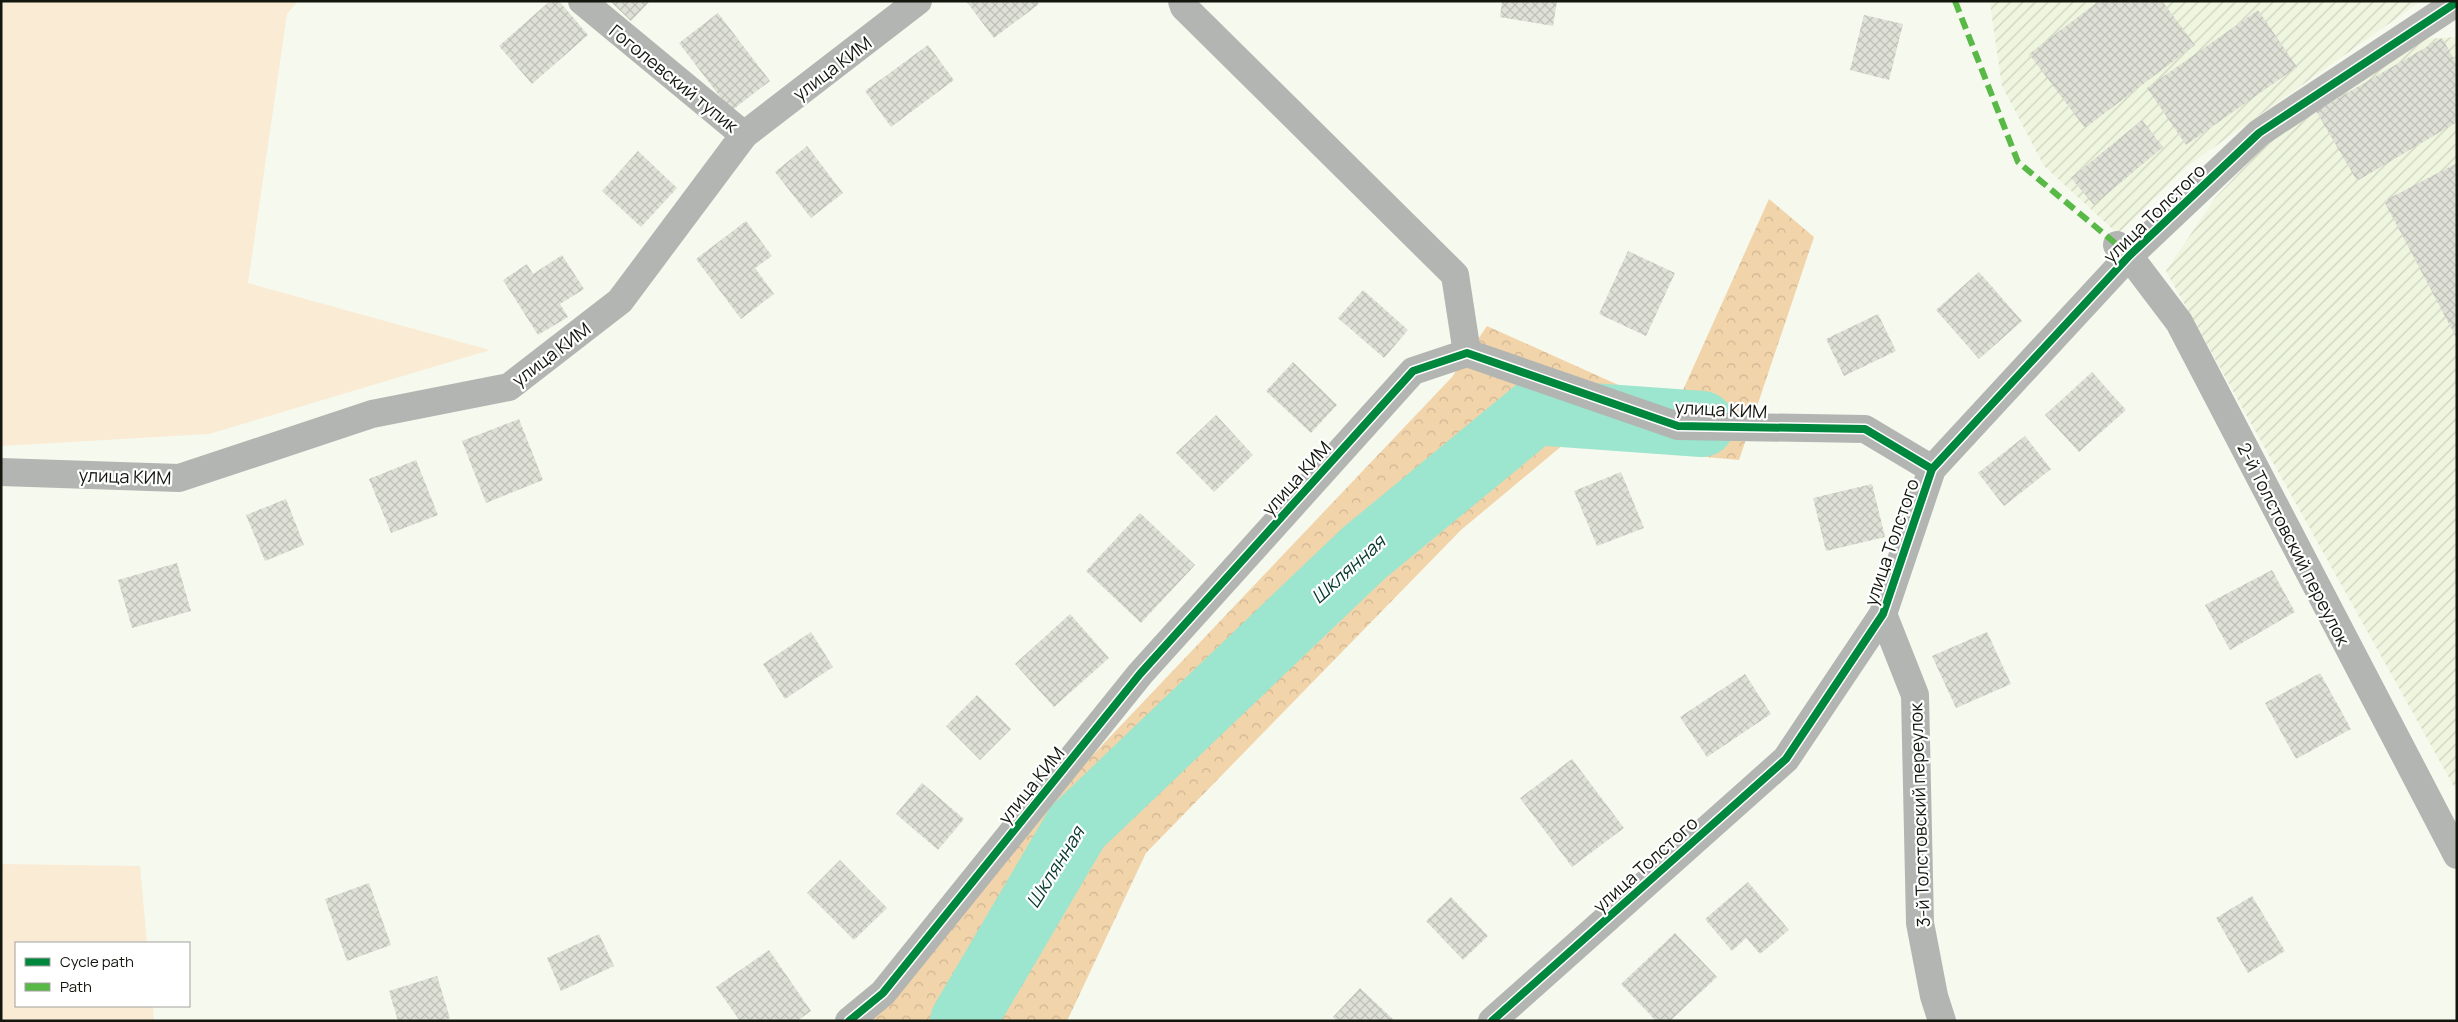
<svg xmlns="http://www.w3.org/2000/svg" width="2458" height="1022" viewBox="0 0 2458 1022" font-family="Manrope,sans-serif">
<defs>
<pattern id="industrial-furrows" width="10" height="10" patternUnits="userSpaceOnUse" patternTransform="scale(1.25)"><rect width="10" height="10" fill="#eff6df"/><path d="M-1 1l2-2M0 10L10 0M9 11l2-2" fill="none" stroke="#ccd2be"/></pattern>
<pattern id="forest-crowns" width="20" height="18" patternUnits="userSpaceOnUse" patternTransform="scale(1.25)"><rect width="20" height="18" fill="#f2d4ab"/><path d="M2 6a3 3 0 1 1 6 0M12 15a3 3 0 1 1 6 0" fill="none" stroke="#cfb592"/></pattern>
<pattern id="building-cross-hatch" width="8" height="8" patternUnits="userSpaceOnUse" patternTransform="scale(1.25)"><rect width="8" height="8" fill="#dfe0d6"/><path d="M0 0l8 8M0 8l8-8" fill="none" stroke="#bebfb6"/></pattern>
</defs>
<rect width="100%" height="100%" fill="#f6f9ee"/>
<g fill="url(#industrial-furrows)">
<path d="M1993,1h428l-235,166 -68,67 -74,-68 -42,-80 -12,-82z"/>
<path d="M2457,37v755l-291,-521 49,-73 56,-59 152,-100z"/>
</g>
<g fill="#faebd4">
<path d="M1,1h297l-11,13 -39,269 242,67 -281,84 -208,12z"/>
<path d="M1,864l139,2 7,77h-131v63h137l1,15h-153z"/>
</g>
<path fill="url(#forest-crowns)" d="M1769,199l45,38 -75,223 -175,-16 -103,86 -315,323 -79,168h-227l612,-644 35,-51 187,84z"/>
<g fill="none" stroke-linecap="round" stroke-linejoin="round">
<path stroke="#9ce5ce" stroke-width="66" d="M963,1021l114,-194 287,-274 171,-141 167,12"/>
</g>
<g fill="url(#building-cross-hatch)">
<path d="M550,1h9l29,34 -56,49 -33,-38z"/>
<path d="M610,1h40l-19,20z"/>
<path d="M966,1h71l2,3 -45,34z"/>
<path d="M1502,1h55l-4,25 -53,-9z"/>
<path d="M2099,1h63l33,44 -110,83 -56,-74z"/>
<path d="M2258,10l39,57 -111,78 -39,-57z"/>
<path d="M718,13l52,68 -39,30 -52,-68z"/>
<path d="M1864,15l39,9 -14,56 -39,-10z"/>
<path d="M2442,38l15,26v58l-100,59 -41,-70z"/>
<path d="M928,45l26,35 -63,47 -26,-36z"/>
<path d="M2142,120l21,27 -69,58 -23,-27z"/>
<path d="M807,146l36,47 -32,25 -36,-46z"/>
<path d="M638,151l39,37 -36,39 -39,-36z"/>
<path d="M2457,163v176l-73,-138z"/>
<path d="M746,221l26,35 -17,12 19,26 -33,25 -45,-60z"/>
<path d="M1628,251l47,22 -29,63 -47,-22z"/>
<path d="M562,255l22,34 -24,15 8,13 -30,18 -35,-55 24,-16 6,10z"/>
<path d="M1979,272l43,49 -43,38 -43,-49z"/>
<path d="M1363,290l45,40 -24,28 -46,-40z"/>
<path d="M1878,314l18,37 -52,25 -18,-37z"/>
<path d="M1293,362l44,43 -26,28 -45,-42z"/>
<path d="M2092,372l34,38 -47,42 -34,-37z"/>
<path d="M1216,415l37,40 -39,37 -38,-39z"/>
<path d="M519,419l24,61 -57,23 -24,-62z"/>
<path d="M2025,436l26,33 -47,37 -26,-33z"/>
<path d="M416,460l22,55 -47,18 -22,-54z"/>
<path d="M1621,472l23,56 -47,18 -23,-55z"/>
<path d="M1872,484l13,53 -59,14 -13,-53z"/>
<path d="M286,499l18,46 -39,16 -19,-46z"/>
<path d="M1140,513l55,52 -54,58 -55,-52z"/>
<path d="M177,563l14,48 -59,17 -14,-48z"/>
<path d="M2272,570l23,42 -65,38 -25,-45z"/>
<path d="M1070,614l39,44 -55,49 -39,-43z"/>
<path d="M811,632l22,35 -48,32 -22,-35z"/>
<path d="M1987,632l24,52 -55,24 -24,-52z"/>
<path d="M2320,673l31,56 -55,30 -31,-56z"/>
<path d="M1745,674l26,40 -64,43 -27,-40z"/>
<path d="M977,695l34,34 -31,31 -34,-34z"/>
<path d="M1572,759l52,69 -52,39 -52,-69z"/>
<path d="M922,783l42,36 -26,31 -42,-36z"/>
<path d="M840,860l47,48 -33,32 -47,-47z"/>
<path d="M1748,882l41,48 -29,24 -14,-16 -14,13 -27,-32z"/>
<path d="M369,883l22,62 -44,16 -22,-62z"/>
<path d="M2252,896l33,55 -37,22 -32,-55z"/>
<path d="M1451,897l37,39 -25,24 -37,-39z"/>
<path d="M1675,933l42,44 -47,44h-14l-35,-37z"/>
<path d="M599,934l15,32 -53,25 -14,-33z"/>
<path d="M769,950l42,61 -14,10h-57l-24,-34z"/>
<path d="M437,976l13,42 -8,3h-44l-9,-30z"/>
<path d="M1360,988l35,33h-58l-4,-4z"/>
</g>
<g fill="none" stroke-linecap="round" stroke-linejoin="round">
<g stroke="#b2b5b1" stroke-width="28">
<path d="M582,1l162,134"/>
<path d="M1182,1l2,6 271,268 12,78"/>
<path d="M2117,245l12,11 50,66 278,533"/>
<path d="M1,472l178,6 193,-64 137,-27 111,-86 124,-166 174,-134"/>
<path d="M1883,614l32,81 5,228 14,73 8,25"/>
<path d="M849,1021l34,-28 257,-319 273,-303 54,-18 211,73 187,3 67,40"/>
<path d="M1492,1021l294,-262 97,-145 49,-145 197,-213 130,-123 198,-131"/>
</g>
<path stroke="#58b947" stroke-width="6" stroke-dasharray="12 6" stroke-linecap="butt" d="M1955,1l63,161 97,81"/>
<g stroke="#fff" stroke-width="11">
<g id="cycleway">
<path d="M849,1021l34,-28 257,-319 273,-303 54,-18 211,73 187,3 67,40"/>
<path d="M1492,1021l294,-262 97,-145 49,-145 197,-213 130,-123 198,-131"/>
</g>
</g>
<use href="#cycleway" stroke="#00873e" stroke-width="8"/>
</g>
<g text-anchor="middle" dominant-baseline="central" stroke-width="4.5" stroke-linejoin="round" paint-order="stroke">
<g font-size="18" fill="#13160d" stroke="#fff">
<text transform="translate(832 68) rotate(-37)">улица КИМ</text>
<text transform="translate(674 78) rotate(39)">Гоголевский тупик</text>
<text transform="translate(2154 213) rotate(-44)">улица Толстого</text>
<text transform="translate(551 354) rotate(-37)">улица КИМ</text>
<text transform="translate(1721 409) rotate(3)">улица КИМ</text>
<text transform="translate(125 476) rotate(2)">улица КИМ</text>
<text transform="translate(1296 478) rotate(-48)">улица КИМ</text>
<text transform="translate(1891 542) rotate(-71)">улица Толстого</text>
<text transform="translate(2294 544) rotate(63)">2-й Толстовский переулок</text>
<text transform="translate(1031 785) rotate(-51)">улица КИМ</text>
<text transform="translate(1919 815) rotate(-92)">3-й Толстовский переулок</text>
<text transform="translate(1645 864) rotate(-42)">улица Толстого</text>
</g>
<g font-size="19" font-style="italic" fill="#07382d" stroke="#fff">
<text transform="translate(1348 569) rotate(-42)">Шклянная</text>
<text transform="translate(1055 867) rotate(-58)">Шклянная</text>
</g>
</g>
<rect width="2458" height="1022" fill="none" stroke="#13160d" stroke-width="5"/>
<rect x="15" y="942" width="175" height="65" fill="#ffffff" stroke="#a1a29e"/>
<rect x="25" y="958" width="25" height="8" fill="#00873e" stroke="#a1a29e"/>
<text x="60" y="967" font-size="15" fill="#13160d">Cycle path</text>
<rect x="25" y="983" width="25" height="8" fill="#58b947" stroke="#a1a29e"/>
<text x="60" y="992" font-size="15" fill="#13160d">Path</text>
</svg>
